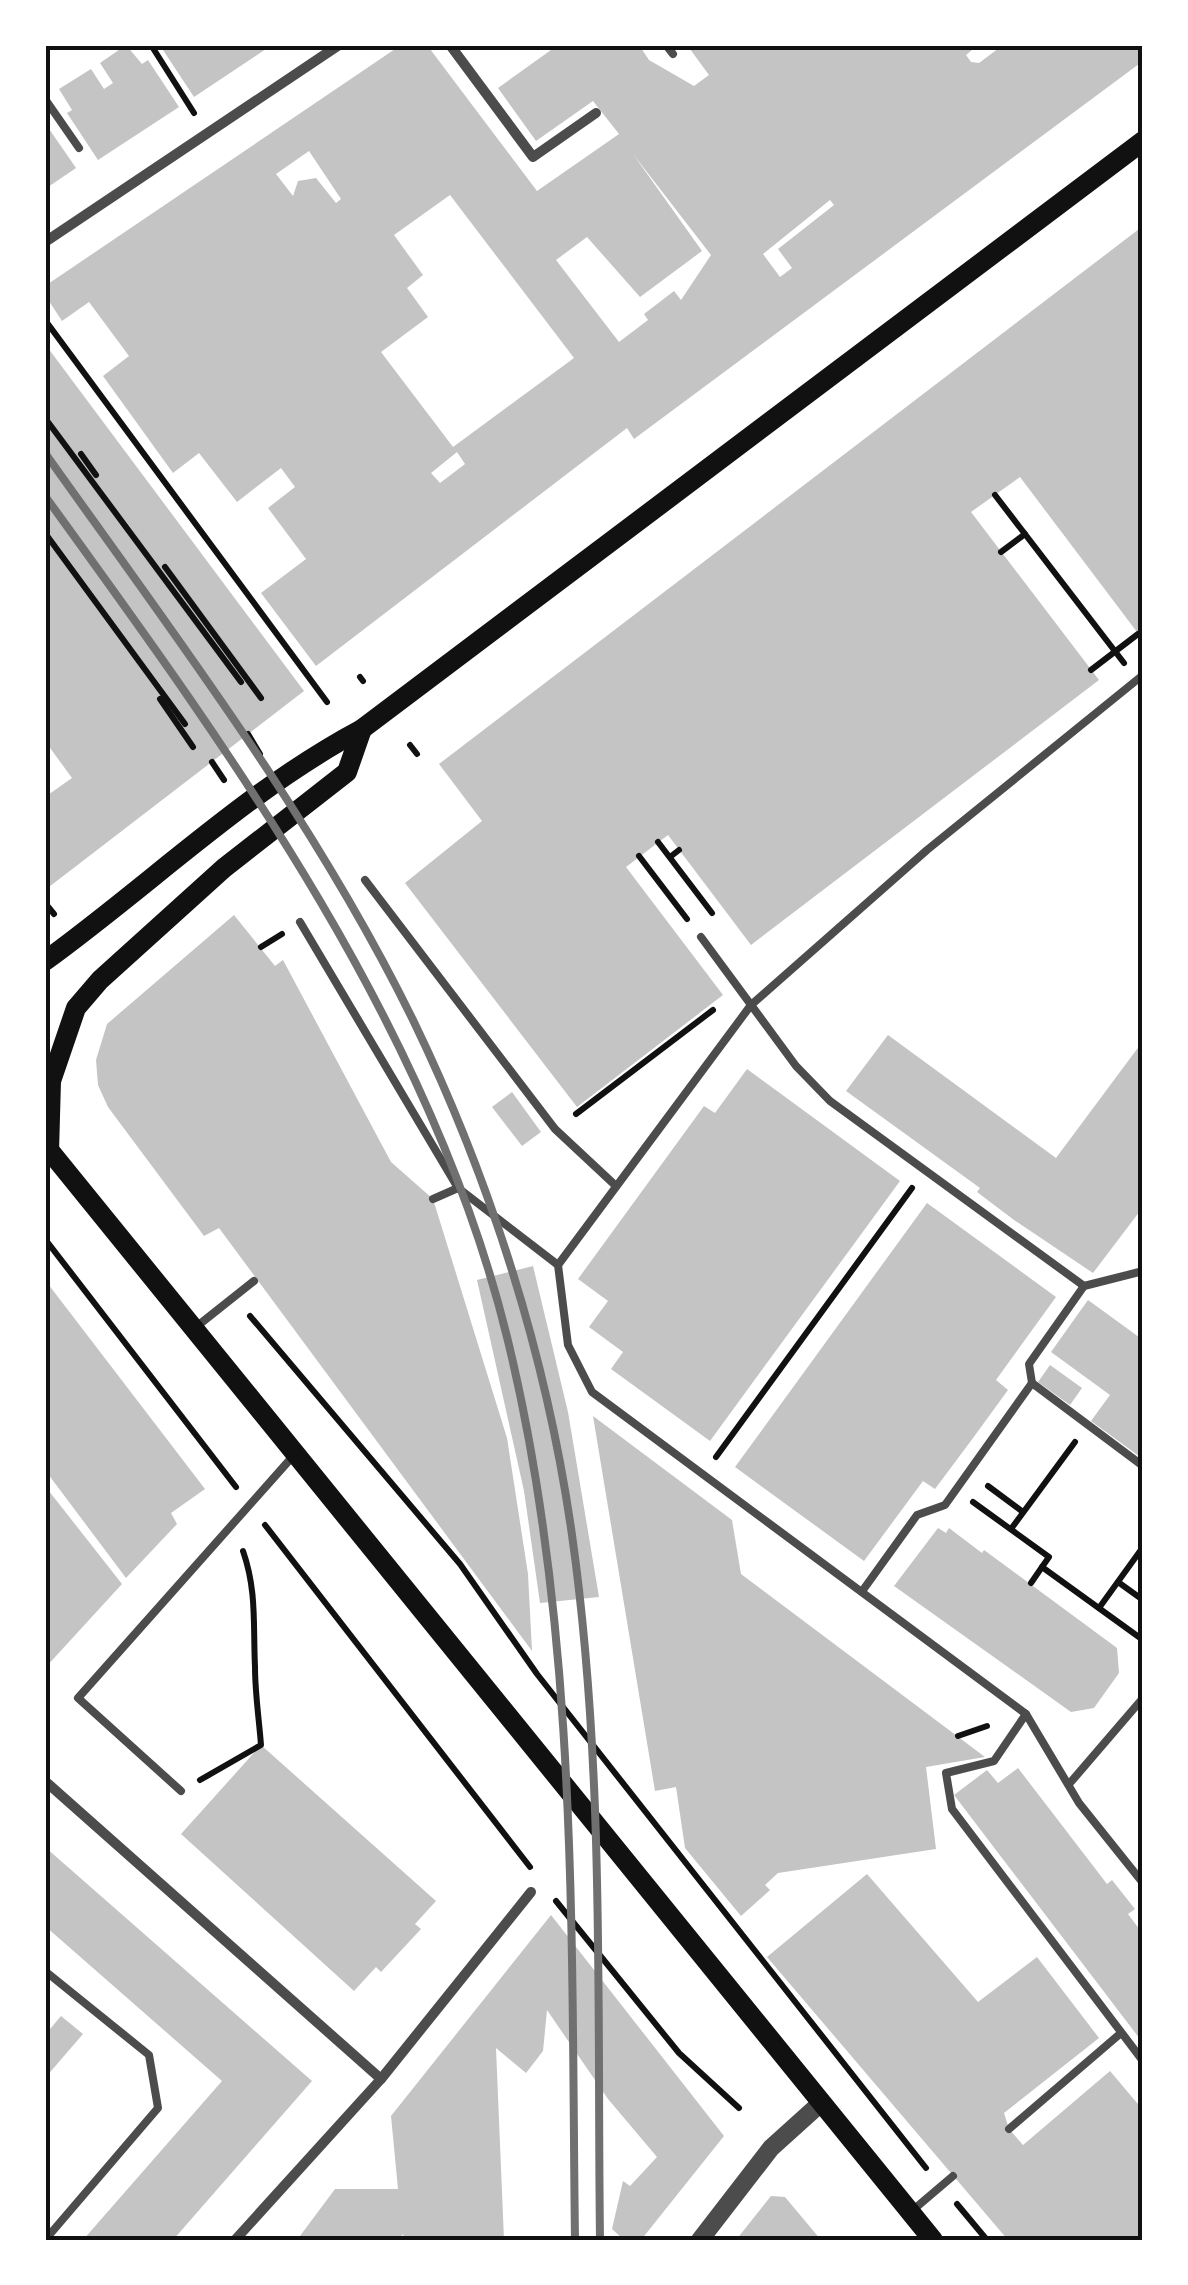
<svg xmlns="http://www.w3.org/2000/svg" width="1188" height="2285" viewBox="0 0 1188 2285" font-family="'Source Sans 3',sans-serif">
<rect width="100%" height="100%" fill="#fff"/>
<g fill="#c4c4c4" fill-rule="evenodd">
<path d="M126,45l16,19 6,-4 31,47 -81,53 -31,-47 5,-3 -13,-21 32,-20 13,20 9,-6 -13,-20z"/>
<path d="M170,45h102l-78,52 -31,-47z"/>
<path d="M401,45h26l110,146 82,-57 -26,-33 -57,40 -38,-53 60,-43h81l10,15 45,26 15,-11 -22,-30h291l-12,10 5,7 8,1 20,-15 -2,-3h146v16l-509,378 -7,-11 -311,238 -55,-73 45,-34 -38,-51 27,-21 -14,-19 -44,34 -38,-49 -26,20 -70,-97 26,-20 -40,-54 -27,19 -17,-26v-9zM309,151l32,48 -5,4 -20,-25 -18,3 -5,15 -17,-22zM633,154l78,101 -30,45 -7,-9 -30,23 4,6 -29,22 -63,-82 31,-23 53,60 62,-46zM450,195l124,163 -121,89 -72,-95 47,-35 -21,-29 16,-13 -29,-40zM830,200l4,5 -56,44 14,19 -12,9 -17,-23zM457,452l8,12 -25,19 -9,-10z"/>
<path d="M45,123l31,45 -31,21z"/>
<path d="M1143,226v414l-123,-163 -49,35 128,168 -348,265 -83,-110 -42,32 97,128 -146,112 -172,-224 77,-62 -43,-57z"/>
<path d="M45,344l259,347 -259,199v-93l27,-19 -27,-37z"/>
<path d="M234,915l41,51 8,-6 108,202 42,37 74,239 21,136 4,77 -313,-423 -15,8 -96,-129 -10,-22 -2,-25 11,-36z"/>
<path d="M888,1035l168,123 87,-117v166l-50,66 -79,-53 -37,-28 3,-4 -134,-97z"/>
<path d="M747,1069l153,112 -190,260 -99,-72 12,-17 -34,-25 19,-26 -30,-22 126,-173 11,7z"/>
<path d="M512,1092l29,40 -19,14 -30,-39z"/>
<path d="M927,1203l129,94 -60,83 12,10 -35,48 -38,51 -12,-8 -59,80 -129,-94z"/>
<path d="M533,1266l35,146 31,185 -59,6 -16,-112 -47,-211z"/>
<path d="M45,1280l160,209 -34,24 6,11 -51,54 -81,-108z"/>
<path d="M1088,1300l55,40v119l-52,-38 19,-26 -59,-43z"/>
<path d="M1050,1365l32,23 -12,17 -32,-23z"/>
<path d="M593,1416l139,104 9,54 244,183 -59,10 10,82 -158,24 -13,12 5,5 -29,26 -56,-68 -9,-61 -21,4z"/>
<path d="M45,1486l77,98 -77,84z"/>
<path d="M938,1528l8,5 3,-5 33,25 2,-3 133,98 2,25 -25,35 -23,4 -177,-126z"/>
<path d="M261,1745l175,156 -21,23 6,5 -40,43 -5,-5 -22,24 -173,-157z"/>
<path d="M1018,1768l89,116 5,-4 23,29 -7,5 15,20v109l-189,-248 33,-25 11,13z"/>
<path d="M45,1847l267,234 -139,159h-90l139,-159 -177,-155z"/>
<path d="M867,1874l111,128 59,-45 62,81 -95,75 5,16 14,16 87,-74 33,39v130h-135l-241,-283z"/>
<path d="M551,1915l173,221 -83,104h-17l-12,-11 11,-48 7,5 27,-29 -49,-58 -61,-89 -4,41 -17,22 -30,-25 8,192h-100l-1,-6 -4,6h-102l38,-51h63l-7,-73z"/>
<path d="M61,2016l22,18 -38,44v-43z"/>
<path d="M771,2196l14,1 36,43h-85z"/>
</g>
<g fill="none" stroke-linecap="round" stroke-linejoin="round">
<g stroke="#111" stroke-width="6">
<path d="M151,45l43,68"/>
<path d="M45,320l282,382"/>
<path d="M45,418l196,264"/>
<path d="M81,454l15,21"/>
<path d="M995,495l129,168"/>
<path d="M45,533l140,191"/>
<path d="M1001,552l24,-18"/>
<path d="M165,567l96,131"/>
<path d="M1091,670l47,-36"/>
<path d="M360,677l3,4"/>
<path d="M160,699l33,48"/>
<path d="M248,734l12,20"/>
<path d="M410,745l7,9"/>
<path d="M212,762l12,18"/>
<path d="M658,842l54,71"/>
<path d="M639,856l48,63"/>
<path d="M670,857l9,-7"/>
<path d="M45,903l9,11"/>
<path d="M261,947l21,-13"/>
<path d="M576,1114l137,-104"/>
<path d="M45,1239l191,248"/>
<path d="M250,1316l210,248 77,110 389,494"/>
<path d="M716,1457l196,-269"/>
<path d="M988,1486l35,26"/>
<path d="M973,1502l76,55 -7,10 101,73"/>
<path d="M265,1525l265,342"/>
<path d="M1011,1529l64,-87"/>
<path d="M1118,1582l25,18"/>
<path d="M1031,1583l11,-16"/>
<path d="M1099,1608l44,-61"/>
<path d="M958,1736l29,-10"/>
<path d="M200,1780l61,-35c-2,-26 -6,-52 -6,-78 -2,-42 2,-76 -12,-116"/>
<path d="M556,1901l123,152 60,55"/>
<path d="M957,2204l30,36"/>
</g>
<g stroke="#4c4c4c" stroke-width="8">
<path d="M666,45l7,9"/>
<path d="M45,99l34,49"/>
<path d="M365,880l190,249 61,57"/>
<path d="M300,922l158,266"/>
<path d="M701,937l95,129 34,35 254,185 59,-15"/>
<path d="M433,1199l25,-11 100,77 10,80 24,47 434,322 53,89 64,80"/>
<path d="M558,1265l193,-260 176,-155 216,-175"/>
<path d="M196,1327l58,-46"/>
<path d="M1032,1383l-3,-19 55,-78"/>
<path d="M863,1590l54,-75 28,-10 87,-122 111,83"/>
<path d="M1026,1714l-32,47 -48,12 6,36 191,252"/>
<path d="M1070,1783l73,-85"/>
<path d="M181,1791l-103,-93 216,-243"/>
<path d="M45,1971l104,84 9,53 -113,132"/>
<path d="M1009,2129l112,-96"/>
<path d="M913,2210l40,-34"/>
</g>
<g stroke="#4c4c4c" stroke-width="10">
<path d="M450,45l83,112 63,-44"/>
<path d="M45,242l294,-197"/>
<path d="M45,1781l336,298"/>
<path d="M235,2240l146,-161 150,-187"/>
</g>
<path stroke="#4c4c4c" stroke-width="18" d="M700,2240l71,-92 51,-46"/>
<g stroke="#111" stroke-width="20">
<path d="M45,961c105,-76 202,-171 317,-232l781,-588"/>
<path d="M45,1145l888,1095"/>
<path d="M49,1152l2,-71 25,-73 24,-28 124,-112 123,-96 15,-43"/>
</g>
<g stroke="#707070" stroke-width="8">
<path d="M45,453c130,183 269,365 368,567 78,161 134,338 159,515 33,233 25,471 28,705"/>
<path d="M45,496c185,255 388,533 463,845 71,293 63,599 67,899"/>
</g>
</g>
<rect width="1188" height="2285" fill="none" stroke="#ffffff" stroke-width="95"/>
<rect x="48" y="48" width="1092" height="2190" fill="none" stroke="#111" stroke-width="4"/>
</svg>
